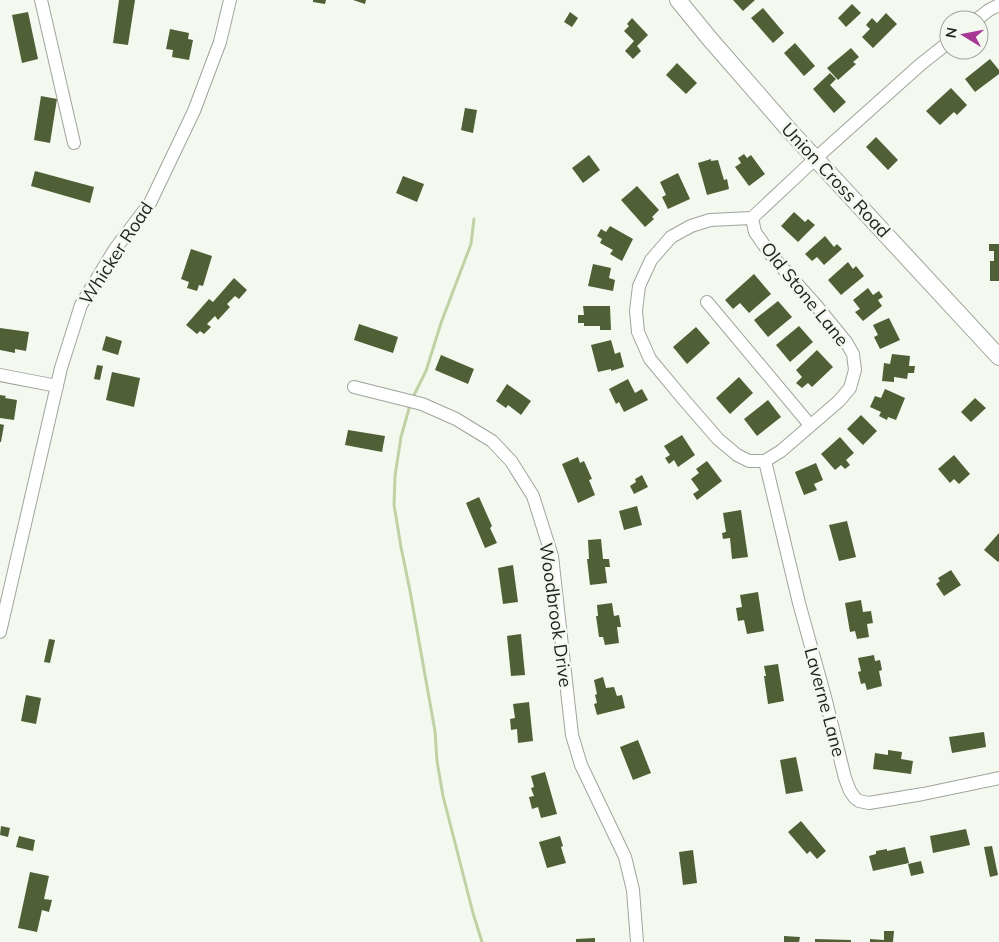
<svg xmlns="http://www.w3.org/2000/svg" width="999" height="942" viewBox="0 0 999 942" font-family="Mulish,sans-serif">
<rect width="100%" height="100%" fill="#f4f9ef"/>
<g fill="none" stroke-linecap="round" stroke-linejoin="round">
<g stroke="#c0d2a5" stroke-width="3">
<path d="M412,399l14,-28 15,-48 30,-79 3,-25"/>
<path d="M410,405l-9,32 -6,39 -1,29 7,42 9,44 25,140 2,30 6,35 30,117 9,29"/>
</g>
</g>
<g fill="#4f5f36">
<path d="M119,0h16l-7,45 -15,-2z"/>
<path d="M313,0h13l-1,4 -12,-2z"/>
<path d="M353,0h13l-1,4z"/>
<path d="M733,0h22l-12,11z"/>
<path d="M852,4l9,9 -15,14 -8,-9z"/>
<path d="M763,8l21,25 -11,10 -22,-25z"/>
<path d="M28,12l10,47 -16,4 -10,-48z"/>
<path d="M570,12l8,6 -6,9 -8,-5z"/>
<path d="M886,13l11,11 -24,24 -11,-11 8,-8 -4,-4 6,-7 5,5z"/>
<path d="M632,18l16,17 -11,11 4,5 -8,8 -8,-8 9,-10 -10,-10 5,-5 -2,-2z"/>
<path d="M170,29l19,4 -1,6 5,1 -4,20 -17,-3 1,-7 -7,-1z"/>
<path d="M795,43l20,23 -11,10 -20,-23z"/>
<path d="M851,48l8,9 -6,5 3,2 -18,16 -11,-12z"/>
<path d="M990,59l9,11v4l-24,18 -10,-13z"/>
<path d="M677,63l20,20 -11,11 -20,-19z"/>
<path d="M830,73l6,6 -6,6 16,17 -12,11 -21,-24z"/>
<path d="M951,88l16,17 -10,10 -3,-3 -14,13 -14,-14z"/>
<path d="M41,96l16,3 -7,44 -16,-3z"/>
<path d="M465,108l12,2 -4,23 -12,-3z"/>
<path d="M876,137l22,23 -10,10 -22,-23z"/>
<path d="M744,154l3,4 4,-3 14,19 -16,12 -14,-19 6,-4 -3,-5z"/>
<path d="M589,155l11,15 -17,13 -11,-15z"/>
<path d="M711,159v2l7,-1 6,20 3,-1 2,10 -22,6 -9,-32z"/>
<path d="M35,171l59,16 -4,16 -59,-17z"/>
<path d="M678,173l12,26 -22,10 -6,-12 4,-2 -6,-13z"/>
<path d="M403,176l21,8 -7,18 -21,-9z"/>
<path d="M637,186l22,24 -7,7 2,2 -9,8 -24,-27z"/>
<path d="M794,212l11,10 3,-3 7,6 -17,17 -17,-16z"/>
<path d="M610,226l23,13 -11,22 -12,-7 3,-4 -13,-7 2,-4 -5,-3 4,-7 5,3z"/>
<path d="M825,236l9,11 3,-3 5,5 -18,16 -7,-8 -5,4 -7,-7z"/>
<path d="M989,244h10v37h-9v-20h4v-10h-5z"/>
<path d="M191,249l21,7 -9,30 -4,-1 -2,6 -10,-3 2,-6 -8,-3z"/>
<path d="M848,262l5,7 3,-3 8,10 -23,19 -13,-15z"/>
<path d="M593,264l18,4 -2,10 6,2 -2,11 -25,-5z"/>
<path d="M754,274l17,20 -22,19 -9,-10 -7,6 -8,-9z"/>
<path d="M234,278l13,12 -8,9 -4,-3 -8,8 3,3 -12,13 -3,-4 -8,8 4,3 -7,7 -4,-3 -3,3 -11,-9 23,-26 4,3z"/>
<path d="M868,288l5,7 6,-4 4,6 -5,3 4,6 -19,15 -8,-9 5,-3 -7,-9z"/>
<path d="M778,301l14,16 -24,20 -14,-17z"/>
<path d="M583,306h27l1,24h-11v-4h-16v-3h-6v-8h6z"/>
<path d="M889,318l11,22 -20,9 -6,-12 4,-2 -5,-10z"/>
<path d="M359,324l39,13 -5,16 -39,-13z"/>
<path d="M799,326l14,16 -23,20 -14,-17z"/>
<path d="M696,327l14,16 -23,21 -14,-17z"/>
<path d="M0,328l29,4 -3,19 -11,-2v4l-15,-3z"/>
<path d="M106,336l16,5 -4,14 -16,-5z"/>
<path d="M611,340l4,14 5,-2 4,15 -13,4v-2l-13,3 -7,-27z"/>
<path d="M817,350l16,17 -21,20 -4,-4 -6,5 -6,-5 6,-6 -6,-7z"/>
<path d="M892,354l18,2 -1,10h6l-1,7h-6l-1,6 -13,-2v5l-12,-1 2,-18 6,1z"/>
<path d="M441,355l33,14 -6,15 -33,-14z"/>
<path d="M97,365l6,1 -3,14 -6,-1z"/>
<path d="M112,372l28,6 -6,29 -28,-7z"/>
<path d="M739,377l14,16 -23,21 -14,-16z"/>
<path d="M628,379l7,14 7,-4 6,11 -24,12 -5,-10 -3,2 -7,-15z"/>
<path d="M507,384l24,17 -10,14 -13,-10 -2,3 -10,-7z"/>
<path d="M885,389l20,9 -9,22 -8,-3 -1,3 -8,-4 2,-4 -11,-5 5,-11 6,2z"/>
<path d="M0,395l6,1 -1,2 12,2 -3,20 -14,-2z"/>
<path d="M975,398l11,10 -15,14 -10,-10z"/>
<path d="M768,400l13,17 -24,19 -13,-17z"/>
<path d="M861,415l16,16 -14,14 -16,-16z"/>
<path d="M0,424l4,1 -3,17h-1z"/>
<path d="M348,430l37,6 -3,16 -37,-7z"/>
<path d="M682,435l13,20 -17,12 -4,-7 -5,4 -4,-6 5,-3 -6,-9z"/>
<path d="M840,437l14,16 -8,7 4,5 -5,4 -4,-4 -6,5 -14,-16z"/>
<path d="M954,455l16,19 -11,10 -5,-5 -4,4 -12,-14z"/>
<path d="M578,457l2,6 4,-2 8,18 -3,1 6,15 -17,8 -16,-39z"/>
<path d="M707,461l15,20 -25,19 -4,-6 6,-4 -8,-11 8,-6 -3,-4z"/>
<path d="M816,463l7,17 -9,4 3,6 -13,5 -9,-23z"/>
<path d="M642,475l6,12 -14,7 -4,-8 6,-4 -1,-3z"/>
<path d="M479,497l13,29 -2,2 7,15 -12,5 -19,-45z"/>
<path d="M637,506l5,19 -18,5 -5,-19z"/>
<path d="M741,510l7,47 -16,2 -2,-21 -7,1 -1,-6 4,-1 -3,-19z"/>
<path d="M847,521l9,36 -17,4 -10,-36z"/>
<path d="M999,533v28l-1,1 -14,-12z"/>
<path d="M601,539l2,20h6l1,8h-5l2,16 -17,2 -3,-26h2l-1,-19z"/>
<path d="M513,565l5,37 -15,2 -5,-36z"/>
<path d="M951,570l10,15 -17,11 -8,-12 4,-3 -2,-3z"/>
<path d="M758,592l6,39 -17,3 -3,-14 -6,1 -2,-13 6,-1 -2,-12z"/>
<path d="M861,600l2,12 8,-1 2,12 -6,1 2,13 -12,2 -2,-8 -5,1 -5,-29z"/>
<path d="M612,603l2,13 5,-1 2,12h-4l2,16 -14,2 -2,-8h-4l-3,-21h2l-1,-11z"/>
<path d="M521,634l4,41 -14,1 -4,-40z"/>
<path d="M49,639l6,1 -5,23 -6,-1z"/>
<path d="M874,655l1,6 5,-1 2,10 -3,1 3,15 -15,4 -2,-7 -4,1 -3,-12 3,-1 -3,-13z"/>
<path d="M778,664l6,37 -16,3 -4,-28h2l-2,-10z"/>
<path d="M603,677l3,11 8,-1 3,9 5,-1 3,13 -28,7 -3,-11 3,-1 -2,-8 2,-1 -3,-14z"/>
<path d="M26,695l15,3 -5,26 -15,-3z"/>
<path d="M529,702l4,39 -15,2 -1,-14 -6,1 -1,-11 5,-1 -2,-14z"/>
<path d="M984,732l2,15 -34,6 -3,-16z"/>
<path d="M638,740l13,33 -18,7 -13,-33z"/>
<path d="M888,750l14,2 -1,7 12,2 -2,13 -38,-5 2,-16 13,2z"/>
<path d="M796,757l7,34 -17,3 -6,-34z"/>
<path d="M545,772l12,42 -16,4 -3,-11 -6,2 -3,-12 5,-1 -3,-8 3,-1 -3,-11z"/>
<path d="M801,821l25,30 -9,8 -7,-8 -3,3 -19,-22z"/>
<path d="M1,826l9,2 -2,9 -8,-2z"/>
<path d="M966,829l4,16 -37,8 -3,-17z"/>
<path d="M19,836l16,4 -2,11 -17,-4z"/>
<path d="M560,836l3,10 -2,1 5,16 -19,5 -8,-26z"/>
<path d="M992,846l6,29 -8,2 -6,-30z"/>
<path d="M905,847l4,16 -36,8 -4,-15 7,-2v-3l11,-2v2z"/>
<path d="M693,850l4,33 -14,2 -4,-33z"/>
<path d="M921,861l3,12 -13,3 -3,-12z"/>
<path d="M30,872l19,4 -5,23 8,1 -3,12 -7,-2 -5,22 -19,-4z"/>
<path d="M884,931h10l-1,11h-23v-3l14,1z"/>
<path d="M784,936l16,1 -1,5h-15z"/>
<path d="M595,938v4h-19v-3z"/>
<path d="M815,939l36,1v2h-36z"/>
</g>
<g fill="none" stroke-linecap="round" stroke-linejoin="round">
<g stroke="#a0a49b" stroke-width="14">
<g id="minor">
<path d="M41,0l33,143"/>
<path d="M976,20l13,-10 10,-5"/>
<path d="M752,218l3,14 16,23 44,49 31,38 7,12 2,16 -5,18 -11,13 -58,50 -16,10h-16l-12,-6 -19,-16 -33,-38 -35,-42 -12,-27 -2,-21 3,-25 12,-26 20,-23 20,-11 19,-6 42,-2 64,-60 105,-94 28,-22"/>
<path d="M707,302l103,123"/>
<path d="M0,375l57,11"/>
<path d="M354,387l68,17 34,15 36,22 19,20 22,35 19,60 20,179 9,30 44,92 8,33 4,52"/>
<path d="M765,461l34,142 26,94 20,81 5,13 5,7 4,3 10,2 54,-9 76,-16"/>
<path d="M0,632l61,-264 20,-63 34,-56 35,-46 44,-92 26,-69 10,-42"/>
</g>
</g>
<g stroke="#a0a49b" stroke-width="18">
<path id="major" d="M678,0l31,38 81,93 209,226"/>
</g>
<use href="#minor" stroke="#fff" stroke-width="12"/>
<use href="#major" stroke="#fff" stroke-width="16"/>
</g>
<g text-anchor="middle" dominant-baseline="central" stroke-width="5" stroke-linejoin="round" paint-order="stroke">
<g font-size="18" fill="#1f211d" stroke="#f4f9ef">
<text transform="translate(836 180) rotate(47)">Union Cross Road</text>
<text transform="translate(116 253) rotate(-57)">Whicker Road</text>
<text transform="translate(805 294) rotate(51)">Old Stone Lane</text>
<text transform="translate(556 615) rotate(82)">Woodbrook Drive</text>
<text transform="translate(825 702) rotate(75)">Laverne Lane</text>
</g>
</g>
<g transform="translate(964 35) rotate(280)"><circle r="24" fill="#f4f9ef" stroke="#9fa39b"/>
<path d="M0-4L9 19L0 12L-9 19Z" fill="#a83895"/>
<text y="-8" font-size="14" font-weight="bold" text-anchor="middle" fill="#1f211d">N</text>
</g>
</svg>
